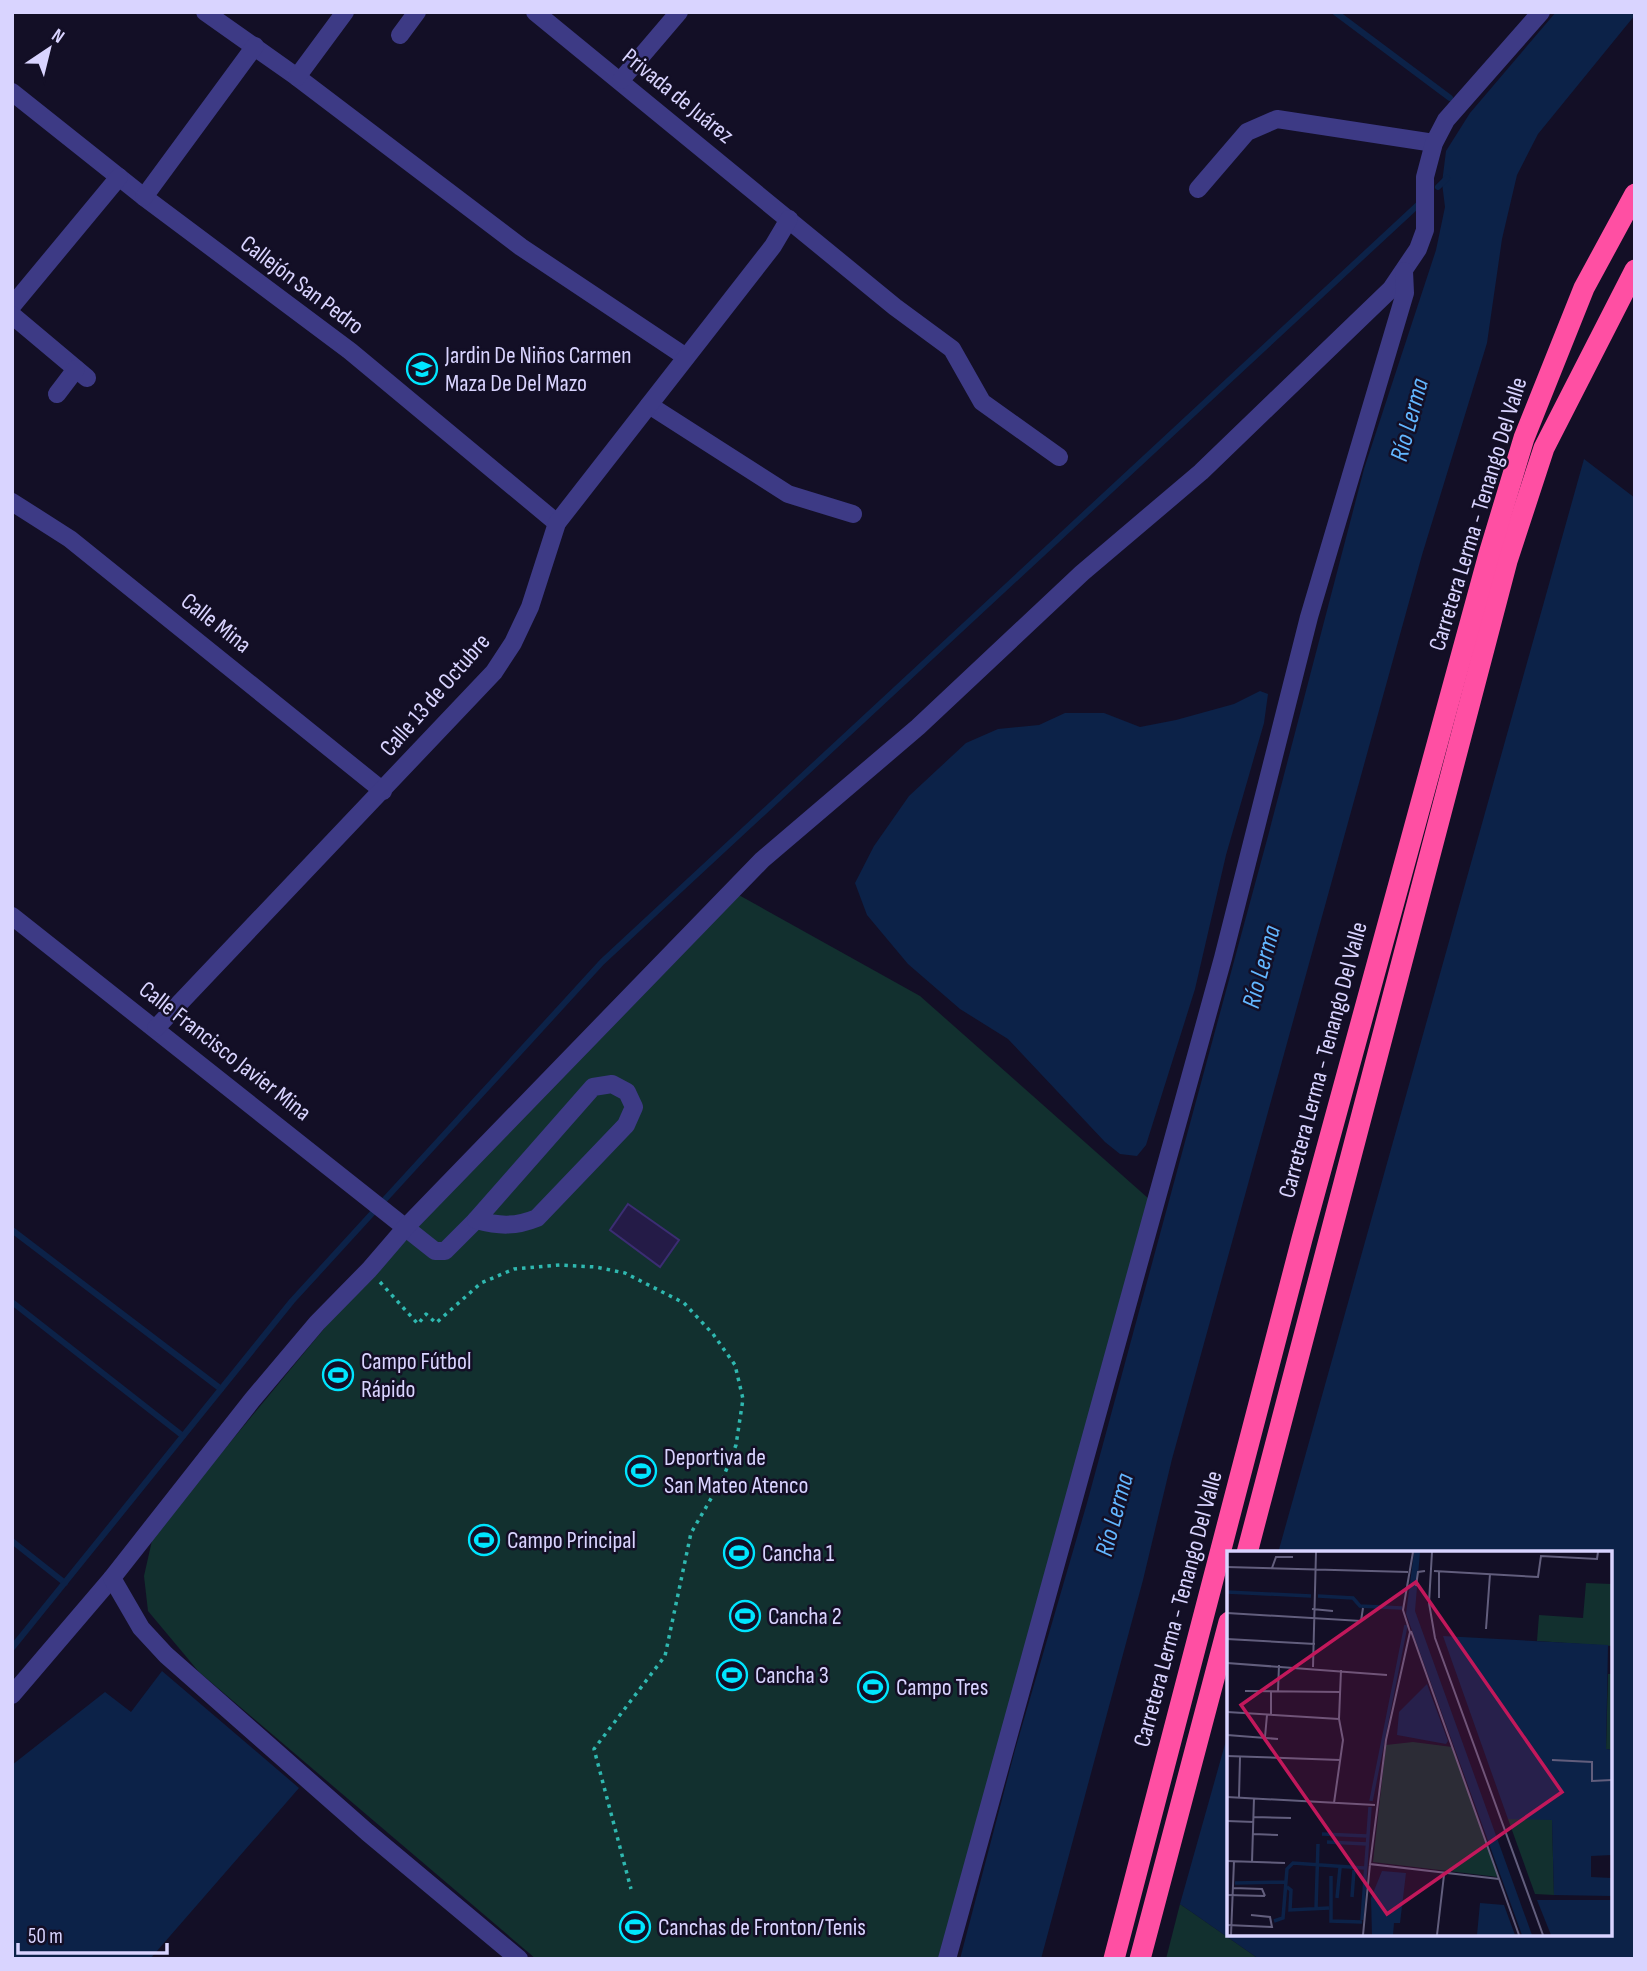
<svg xmlns="http://www.w3.org/2000/svg" width="1647" height="1971" viewBox="0 0 1647 1971" font-family="'Sofia Sans Condensed',sans-serif">
<rect width="100%" height="100%" fill="#130f26"/>
<g fill="#12302f">
<path d="M737,894l183,102 229,203 -210,760h-403l-337,-287 -51,-61 -4,-35 9,-40 193,-234z"/>
<path d="M1180,1904l79,55h-93z"/>
</g>
<g fill="#0c2248">
<path d="M1556,12h79v3l-97,119 -21,41 -15,64 -15,104 -65,212 -250,904 -29,121 -102,379h-81l55,-209 72,-247 181,-667 96,-367 72,-219 9,-43 -3,-24 4,-32 24,-38z"/>
<path d="M1584,459l51,39v1461h-376l-79,-55 49,-174v204h381v-381h-332z"/>
<path d="M1260,691l8,3 -4,29 -38,132 -31,134 -49,156 -9,11 -17,-2 -15,-12 -97,-103 -48,-30 -52,-45 -41,-49 -12,-32 19,-37 35,-50 57,-53 32,-14 41,-4 26,-12h39l36,14 36,-7 58,-16z"/>
<path d="M162,1671l137,117 -149,171h-138v-194l93,-73 26,20z"/>
</g>
<g fill="none" stroke-linecap="round" stroke-linejoin="round">
<g stroke="#0c2248" stroke-width="6">
<path d="M1335,12l115,86"/>
<path d="M1438,187l9,-9"/>
<path d="M12,1230l209,159"/>
<path d="M12,1302l171,134"/>
<path d="M12,1541l53,42"/>
<path d="M12,1648l280,-347 310,-339 818,-759"/>
</g>
</g>
<path fill="#241b47" stroke="#3b2d73" stroke-width="2" d="M628,1204l51,36 -19,27 -50,-37z"/>
<g fill="none" stroke-linecap="round" stroke-linejoin="round">
<path stroke="#2fb8b0" stroke-width="3.5" stroke-dasharray="3.5 5" stroke-linecap="butt" d="M380,1282l38,42 8,-10 10,9 45,-40 33,-14 46,-4 36,2 29,6 59,30 29,31 22,31 8,34 -7,46 -13,33 -32,55 -26,123 -71,93 37,140"/>
<g stroke="#3d3a85" stroke-width="18">
<path d="M205,12l92,65 224,170 165,110"/>
<path d="M535,12l360,295 57,42 30,53 77,55"/>
<path d="M400,35l17,-23"/>
<path d="M297,77l48,-65"/>
<path d="M621,80l58,-68"/>
<path d="M12,92l132,105 206,154 207,172"/>
<path d="M1198,189l49,-57 30,-13 157,24"/>
<path d="M144,197l111,-151"/>
<path d="M12,306l107,-129"/>
<path d="M12,315l75,63"/>
<path d="M57,394l19,-25"/>
<path d="M649,405l139,89 65,20"/>
<path d="M12,502l58,37 313,252"/>
<path d="M12,916l423,335h10l31,-31"/>
<path d="M156,1028l338,-356 19,-29 17,-36 27,-84 216,-277 16,-27"/>
<path d="M612,1084l15,8 7,15 -8,18 -89,93c-22,9 -38,8 -61,2l117,-133z"/>
<path d="M12,1695l100,-117"/>
<path d="M519,1959l-152,-127 -201,-177 -25,-27 -29,-50 140,-178 65,-77 52,-53 37,-43 356,-367 156,-133 164,-154 119,-101 190,-183 27,-40 7,-19v-53l9,-34 12,-23 95,-108"/>
<path d="M947,1959l276,-1001 86,-341 96,-324 -1,-22"/>
</g>
<g stroke="#ff4fa3" stroke-width="21">
<path d="M1247,1553l260,-992 37,-113 91,-178"/>
<path d="M1114,1959l188,-720 187,-685 35,-116 60,-150 51,-94"/>
<path d="M1140,1959l89,-337"/>
</g>
</g>
<defs>
<g id="school-ring" transform="scale(1.575)"><circle r="9.5" fill="#130f26" stroke="#00e5ff" stroke-width="1.5"/><path d="M0-5L7-2L0 1L-7-2ZM-4 1L0 2.5L4 1V4Q0 6-4 4Z" fill="#00e5ff"/></g>
<g id="stadium-ring" transform="scale(1.575)"><circle r="9.5" fill="#130f26" stroke="#00e5ff" stroke-width="1.5"/><path d="M0-5a6.5 5 0 1 0 0 10a6.5 5 0 1 0 0-10ZM-3.5-1.8h7v3.6h-7Z" fill="#00e5ff"/></g>
</defs>
<g fill-rule="evenodd">
<use href="#school-ring" x="422" y="369"/>
<use href="#stadium-ring" x="338" y="1375"/>
<use href="#stadium-ring" x="641" y="1471"/>
<use href="#stadium-ring" x="484" y="1540"/>
<use href="#stadium-ring" x="739" y="1553"/>
<use href="#stadium-ring" x="745" y="1616"/>
<use href="#stadium-ring" x="732" y="1675"/>
<use href="#stadium-ring" x="873" y="1687"/>
<use href="#stadium-ring" x="635" y="1927"/>
</g>
<g text-anchor="middle" dominant-baseline="central" stroke-width="5" stroke-linejoin="round" paint-order="stroke">
<g font-size="24" fill="#d9d4ff" stroke="#130f26">
<text transform="translate(678 96) rotate(39)">Privada de Juárez</text>
<text transform="translate(302 285) rotate(37)">Callejón San Pedro</text>
<text transform="translate(1478 514) rotate(-73)">Carretera Lerma - Tenango Del Valle</text>
<text transform="translate(216 623) rotate(38)">Calle Mina</text>
<text transform="translate(435 695) rotate(-49)">Calle 13 de Octubre</text>
<text transform="translate(225 1051) rotate(38)">Calle Francisco Javier Mina</text>
<text transform="translate(1323 1060) rotate(-75)">Carretera Lerma - Tenango Del Valle</text>
<text transform="translate(1178 1609) rotate(-75)">Carretera Lerma - Tenango Del Valle</text>
</g>
<g font-size="24" fill="#d9d4ff" stroke="#130f26" text-anchor="start">
<text x="445" y="355">Jardin De Niños Carmen<tspan x="445" dy="28">Maza De Del Mazo</tspan></text>
<text x="361" y="1361">Campo Fútbol<tspan x="361" dy="28">Rápido</tspan></text>
<text x="664" y="1457">Deportiva de<tspan x="664" dy="28">San Mateo Atenco</tspan></text>
<text x="507" y="1540">Campo Principal</text>
<text x="762" y="1553">Cancha 1</text>
<text x="768" y="1616">Cancha 2</text>
<text x="755" y="1675">Cancha 3</text>
<text x="896" y="1687">Campo Tres</text>
<text x="658" y="1927">Canchas de Fronton/Tenis</text>
</g>
<g font-size="26" font-style="italic" fill="#62b6ff" stroke="#130f26">
<text transform="translate(1410 420) rotate(-75)">Río Lerma</text>
<text transform="translate(1262 967) rotate(-75)">Río Lerma</text>
<text transform="translate(1115 1515) rotate(-75)">Río Lerma</text>
</g>
</g>
<g transform="translate(1227 1551)">
<rect width="385" height="385" fill="#130f26"/>
<path d="M359,32l26,1v62l-75,-5 2,-26 44,3zM381,123h4v76l-6,-1zM186,191l39,5 46,130 -125,-15 13,-117zM281,268h44l2,76 -19,-1z" fill="#12302f"/>
<path d="M187,1h6l-5,59 117,324h-10l-116,-321zM216,85l165,9 -2,104 6,1v105l-21,1v21l21,1v18l-58,-1 -2,-75 -44,-1zM200,133l21,57 -2,3 -49,-9 2,-23zM155,320l24,2 -6,50h-6l-1,12h-21l-1,-37zM310,349h75v35h-61zM253,352l24,2 11,30h-38z" fill="#0c2248"/>
<path fill="none" stroke="#0c2248" stroke-width="3.5" d="M0,41l84,4M91,45l35,2 7,8 42,2M144,250l35,-176M95,283l45,2M100,291l40,2M104,325v45l31,1M8,332l50,-1M60,336l4,3 -1,20 39,-2M125,346l2,-27M110,347l3,-30M89,357l2,-64M135,369l8,-113M47,370l9,-3 4,-49 6,-6 71,5"/>
<path fill="none" stroke="#625e7d" stroke-width="2" d="M186,1l-10,58 7,22 -24,108 -16,124 129,15M205,1l-3,51 6,35 108,297M0,16l181,5M45,17l4,-11h17M207,20l104,6 3,-21 56,3 1,-7M189,35l2,-14 7,-1M212,47v-27M85,58l21,2M0,62l134,8 2,-13M259,78l4,-55M184,80l108,304M0,88l88,5M0,112l160,12M86,116l3,-115M18,140l95,1M51,140l1,-26M0,161l112,7M44,164v-24M0,184l51,4M38,186l2,-22M0,205l113,4M325,209l40,2v19l20,-1M0,246l148,8M12,246l1,-40M107,252l9,-63 -4,-21 2,-49M27,266l37,1M0,270l27,1M26,283l25,1M0,310l58,2M25,311l2,-64M6,337l29,1 3,7M0,344l38,1M0,374l45,2 -2,-10 -19,-2M4,384l3,-74M136,384l7,-71M210,384l7,-60"/>
<path fill="#c2185b" fill-opacity="0.15" stroke="#c2185b" stroke-width="3.5" d="M189,31l146,210 -175,122 -146,-209z"/>
<rect width="385" height="385" fill="none" stroke="#d9d4ff" stroke-width="3.5"/>
</g>
<rect width="1647" height="1971" fill="none" stroke="#d9d4ff" stroke-width="28"/>
<g transform="translate(49 49) rotate(35)" stroke="#130f26" stroke-width="5" paint-order="stroke">
<path d="M0-5L12 26L0 18L-12 26Z" fill="#d9d4ff"/>
<text y="-10" font-size="19" font-weight="bold" text-anchor="middle" fill="#d9d4ff">N</text>
</g>
<path d="M18 1943v10h149v-10" fill="none" stroke="#d9d4ff" stroke-width="3.5"/>
<text x="28" y="1943" font-size="21" fill="#d9d4ff" stroke="#130f26" stroke-width="5" paint-order="stroke">50 m</text>
</svg>
